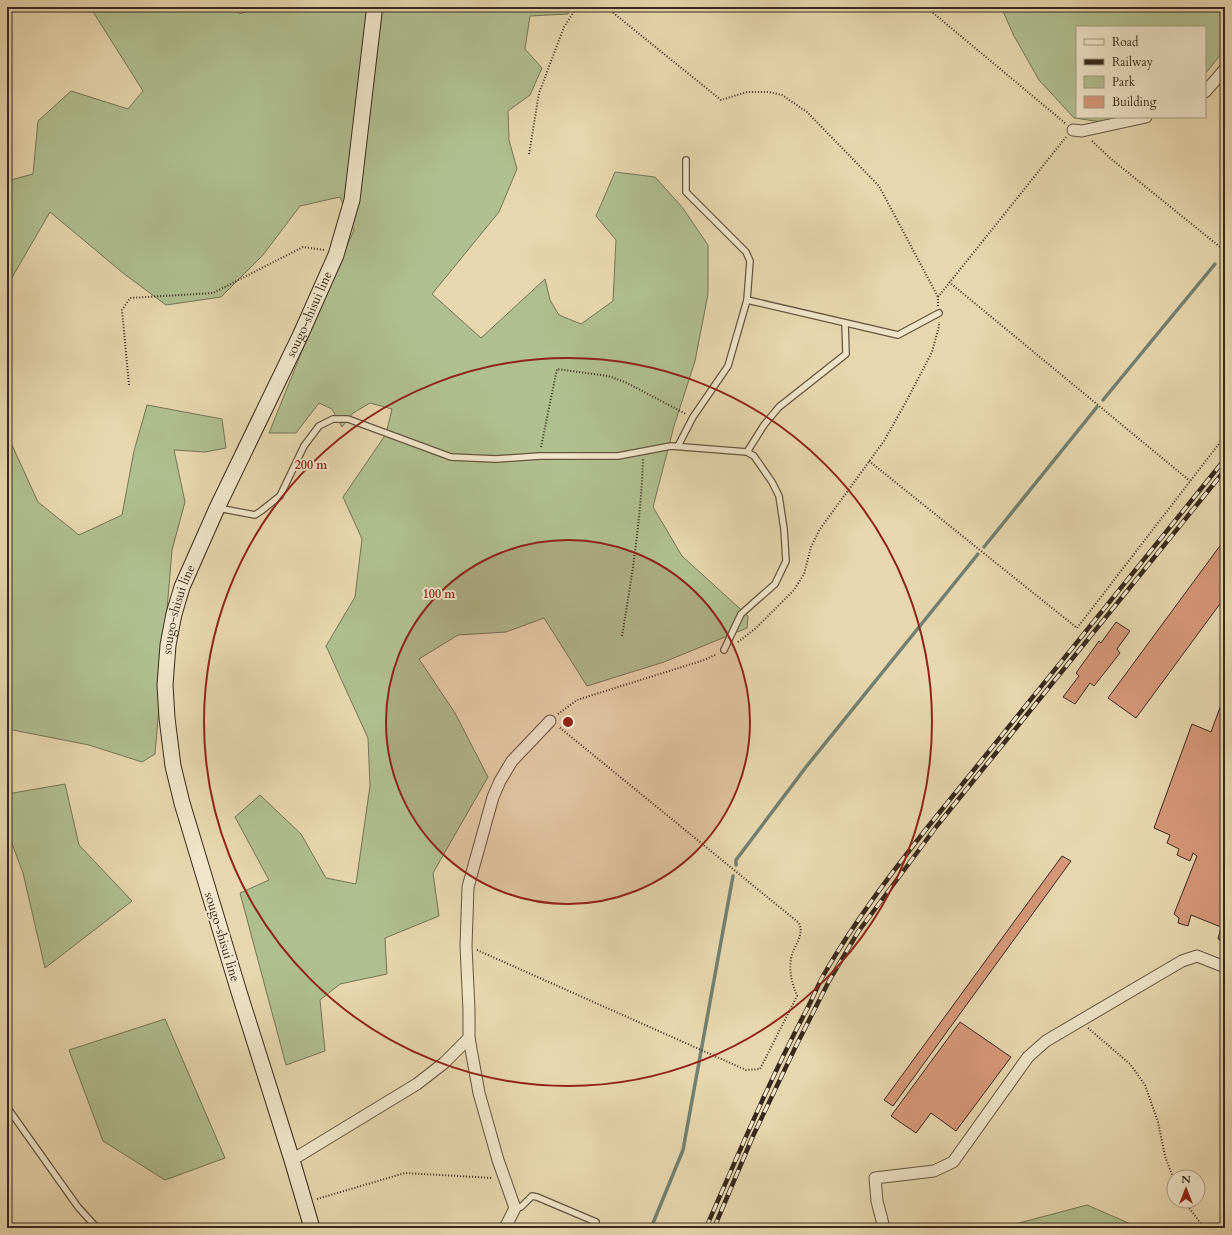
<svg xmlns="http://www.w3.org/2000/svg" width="1232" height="1235" viewBox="0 0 1232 1235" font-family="Cardo,serif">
<rect width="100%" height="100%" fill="#e8d7ae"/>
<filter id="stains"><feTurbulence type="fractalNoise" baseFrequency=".005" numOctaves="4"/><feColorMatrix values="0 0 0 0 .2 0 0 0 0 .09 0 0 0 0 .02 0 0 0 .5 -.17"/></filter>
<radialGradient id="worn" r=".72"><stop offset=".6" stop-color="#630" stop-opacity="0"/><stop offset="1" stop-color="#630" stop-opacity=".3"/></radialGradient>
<g fill="#b0bf8f" stroke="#747456">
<path d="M90,7h145l4,7 21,-7h309l-1,7 -38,2 -5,33 17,19 -12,27 -22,16 1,29 8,29 -18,43 -67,82 49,44 64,-59 5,21 9,15 22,9 32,-23 3,-61 -20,-24 19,-44 40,5 27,30 26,38v49l-13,67 -21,65 -21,81 29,49 66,60 -1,12 -83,34 -77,24 -43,-68 -38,14 -48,3 -39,24 36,54 33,64 -55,96 6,43 -54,22 2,36 -47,10 -20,16 5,51 -39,14 -46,-172 29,-13 -34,-63 25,-22 41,39 25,44 30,6 14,-98 -2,-48 -42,-92 29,-49 7,-58 -19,-42 43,-63 6,-25 -22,-6 -17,10 -11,14 -10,-18 -13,-6 -23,30h-27l54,-134 31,-69 -14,-33 -40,9 -37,49 -42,42 -55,8 -43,-32 -73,-61 -40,69 1,162 27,59 41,33 43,-20 12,-64 13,-46 75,14 4,29 -21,4 -31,-2 11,52 -13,48 -17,204 -13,8 -53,-17 -76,-15h-6v-549l26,-7 5,-53 33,-30 57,18 15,-18z"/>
<path d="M1001,7h224v42l-20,25v-47h-128v90h54l-22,6 -35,-5 -35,-38 -25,-44z"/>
<path d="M65,784l14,61 53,56 -87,67 -22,-95 -16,-43v-36z"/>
<path d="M165,1019l60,139 -60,22 -62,-39 -34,-91z"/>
<path d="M1087,1205l53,23h-140z"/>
</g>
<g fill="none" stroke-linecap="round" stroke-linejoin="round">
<g stroke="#718072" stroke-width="3.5">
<path d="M1103,400l112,-136"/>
<path d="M984,547l113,-140"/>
<path d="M736,865v-5l70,-93 172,-213"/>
<path d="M651,1228l32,-78 50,-274"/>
</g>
</g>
<g fill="#d69878" stroke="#39281e">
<path d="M1225,539v58l-89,121 -28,-20z"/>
<path d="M1116,622l14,9 -13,18 3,4 -26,33 -4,-3 -15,21 -12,-7 16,-21 -3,-3 23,-32 2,2z"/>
<path d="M1225,694v248l-7,-3 3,-12 -30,-12 -3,11 -10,-3 1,-5 -5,-4 23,-58 -4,-3 -3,8 -13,-6 2,-6 -12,-6 3,-8 -16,-7 38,-104 19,8z"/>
<path d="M1062,856l9,5 -178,245 -9,-6z"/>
<path d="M960,1022l51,35 -55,74 -25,-18 -15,20 -25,-17z"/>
</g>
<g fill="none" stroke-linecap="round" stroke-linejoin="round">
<g stroke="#655442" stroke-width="8">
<g id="lane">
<path d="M747,300l151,35 41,-22"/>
<path d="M678,446l15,-29 35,-51 19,-66 3,-39 -4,-9 -60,-60v-32"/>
<path d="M747,452l17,-27 15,-18 67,-53 -1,-31"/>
<path d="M218,508l37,7 6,-4 19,-15 24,-50 15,-20 14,-7h15l103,38 45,2 44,-3h78l53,-10 76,6 7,4 18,26 7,14 5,33 2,32 -11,23 -34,30 -17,36"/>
<path d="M7,1107l71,100 19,21"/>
<path d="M515,1208l6,-1 11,-11 5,1 59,25"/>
</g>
</g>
<g stroke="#655442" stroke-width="13">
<g id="street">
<path d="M1205,92l20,-23"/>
<path d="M1073,130l9,1 64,-14"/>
<path d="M292,1160l125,-76 27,-21 25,-25"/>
<path d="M505,1228l10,-20 -17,-48 -19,-67 -10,-55v-28l-3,-64 2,-59 25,-90 7,-16 12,-20 38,-40"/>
<path d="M884,1228l-7,-27 -2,-23 59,-7 19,-9 75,-105 18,-16 136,-80 15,-5 28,11"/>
</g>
</g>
<g stroke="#39281e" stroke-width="17">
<g id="secondary">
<path id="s1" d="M312,1228l-20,-68 -53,-168 -57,-189 -9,-37 -6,-48 -2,-33 3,-40 6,-31 8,-27 35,-79 83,-172 36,-81 16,-55 22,-187 -1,-6"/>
</g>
</g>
<g stroke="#39281e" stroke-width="2" stroke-dasharray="1 2" stroke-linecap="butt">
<path d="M606,7l115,93 26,-8h22l13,3 25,17 72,74 59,111"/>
<path d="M926,7l139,116"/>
<path d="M1092,141l18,17 115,93"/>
<path d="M529,154l10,-61 25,-66 13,-20"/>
<path d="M949,282l241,199"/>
<path d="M938,306v-9l128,-160"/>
<path d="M129,385l-7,-75 8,-12 83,-5 90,-46 21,3"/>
<path d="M541,447l16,-78 51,7 17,6 61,32"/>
<path d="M869,461l208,167 148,-192"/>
<path d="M622,636c10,-59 19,-117 21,-177"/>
<path d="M738,642l18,-14 38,-38 10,-16 7,-27 9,-18 64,-88 23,-41 25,-48 7,-26v-4"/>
<path d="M558,714l19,-14 127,-40 13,-6"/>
<path d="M477,950l269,120 14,-1 37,-73c-5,-13 -8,-24 -6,-37 2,-14 14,-22 8,-36l-240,-196"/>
<path d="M1088,1028l42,36 15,21 13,37 7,34 9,24"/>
<path d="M317,1199l88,-26 88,5"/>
<path d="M1184,1201l20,27"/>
<path d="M602,1225l7,3"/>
</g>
<use href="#lane" stroke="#f0e5ca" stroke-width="5.5"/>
<use href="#street" stroke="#f0e5ca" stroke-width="11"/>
<use href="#secondary" stroke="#f0e5ca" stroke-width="15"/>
<g stroke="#39281e" stroke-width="4.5">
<g id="rail">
<path d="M706,1228c32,-73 63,-147 100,-217 6,-11 11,-24 17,-35 31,-54 69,-104 108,-153l294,-364"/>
<path d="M714,1228l39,-92 42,-88 34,-67 29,-49 78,-105 289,-357"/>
</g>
</g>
<use href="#rail" stroke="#f0e5ca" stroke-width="3" stroke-dasharray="9" stroke-linecap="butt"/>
</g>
<circle cx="568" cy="722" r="182" fill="#8f2418" fill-opacity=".12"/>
<g fill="none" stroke="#8f2418" stroke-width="2">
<circle cx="568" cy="722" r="182"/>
<circle cx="568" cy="722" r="364"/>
</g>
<g text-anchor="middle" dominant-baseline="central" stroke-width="4" stroke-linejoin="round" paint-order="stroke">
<g font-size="13" fill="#39281e" stroke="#f0e5ca">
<text stroke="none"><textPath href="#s1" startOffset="965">sougo-shisui line</textPath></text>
<text stroke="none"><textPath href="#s1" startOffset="641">sougo-shisui line</textPath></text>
<text transform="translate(222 937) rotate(73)">sougo-shisui line</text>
</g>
</g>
<circle cx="568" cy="722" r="6" fill="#8f2418" stroke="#f0e5ca" stroke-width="2"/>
<g font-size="12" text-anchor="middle" font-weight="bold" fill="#8f2418" stroke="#f0e5ca" stroke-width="4" stroke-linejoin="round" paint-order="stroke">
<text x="311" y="469">200 m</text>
<text x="439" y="598">100 m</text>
</g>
<rect width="1232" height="1235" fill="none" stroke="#e8d7ae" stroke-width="24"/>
<rect x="8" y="8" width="1216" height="1219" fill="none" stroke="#39281e" stroke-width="2"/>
<rect x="12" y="12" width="1208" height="1211" fill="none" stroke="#39281e"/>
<rect x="1076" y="26" width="130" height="92" fill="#f0e5ca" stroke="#a79985"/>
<rect x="1084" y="39" width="20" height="6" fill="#f0e5ca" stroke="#a79985"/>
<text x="1112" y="46" font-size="12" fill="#39281e">Road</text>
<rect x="1084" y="59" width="20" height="6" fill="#39281e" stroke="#a79985"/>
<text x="1112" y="66" font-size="12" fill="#39281e">Railway</text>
<rect x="1084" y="76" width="20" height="12" fill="#b0bf8f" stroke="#a79985"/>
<text x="1112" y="86" font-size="12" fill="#39281e">Park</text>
<rect x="1084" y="96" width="20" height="12" fill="#d69878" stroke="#a79985"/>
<text x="1112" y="106" font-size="12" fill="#39281e">Building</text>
<g transform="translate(1186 1189)"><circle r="19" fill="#f0e5ca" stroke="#a79985"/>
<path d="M0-3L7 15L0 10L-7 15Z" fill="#8f2418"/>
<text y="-6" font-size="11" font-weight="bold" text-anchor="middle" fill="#39281e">N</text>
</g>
<rect width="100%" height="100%" filter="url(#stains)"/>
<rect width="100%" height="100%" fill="url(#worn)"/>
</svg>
